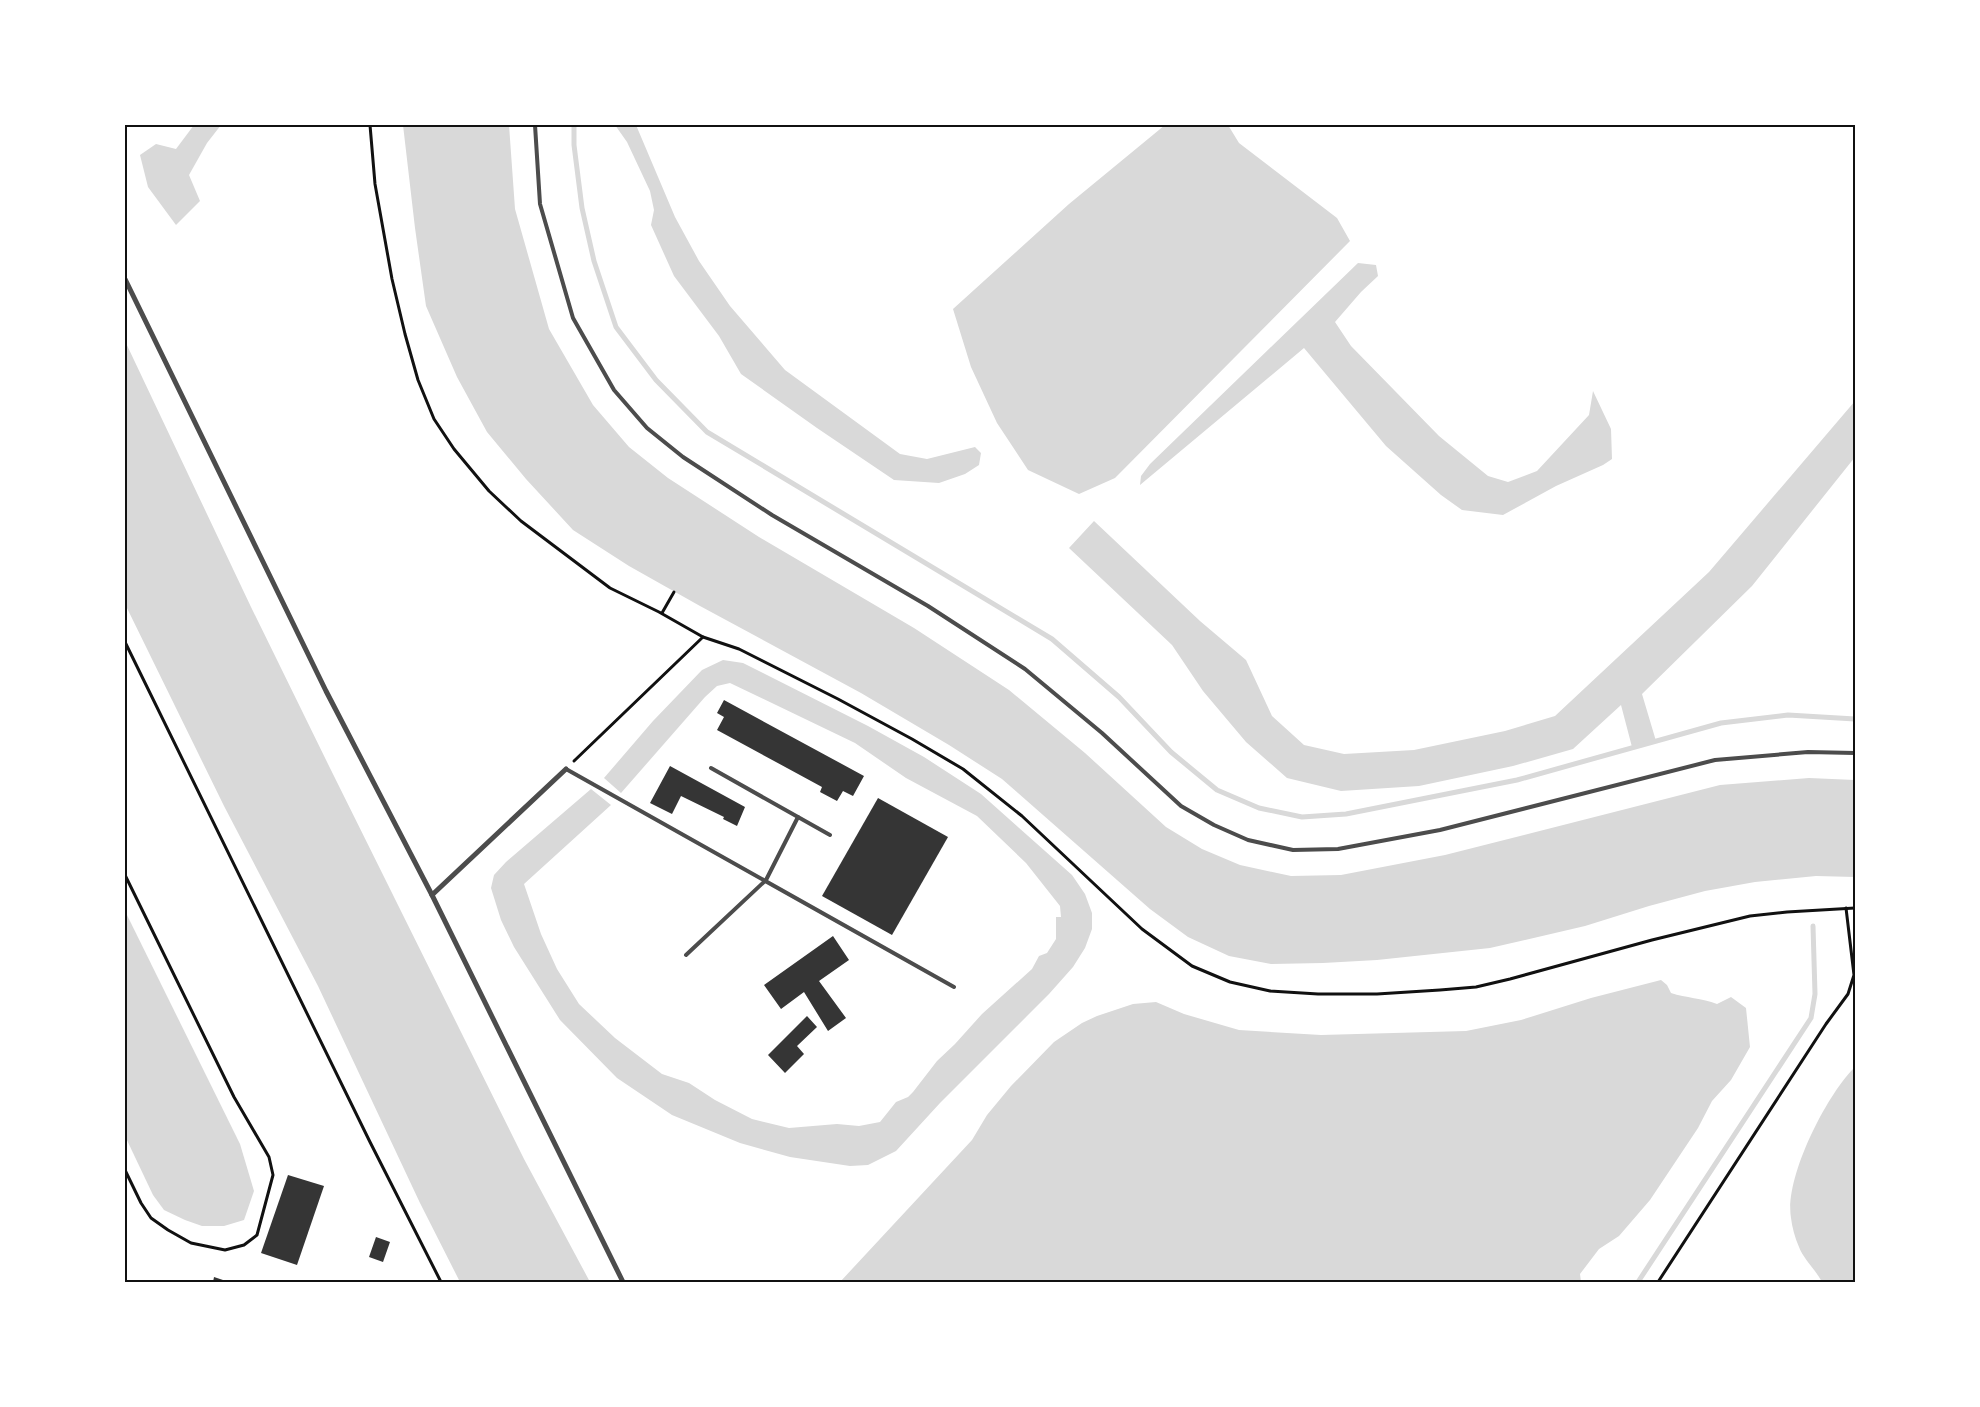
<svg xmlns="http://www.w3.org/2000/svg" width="1980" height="1407" viewBox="0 0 1980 1407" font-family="Rubik,sans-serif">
<rect width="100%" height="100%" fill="#fff"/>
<g fill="#d9d9d9">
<path d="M194,125h27l-14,18 -18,32 11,26 -24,24 -28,-38 -8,-32 16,-11 20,5z"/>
<path d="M403,125h106l6,84 34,120 44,76 36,42 39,31 91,59 155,91 95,62 76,63 81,74 36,22 38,16 51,11 50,-1 104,-20 275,-70 89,-7 46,2v97l-39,-1 -61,6 -50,9 -56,15 -64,20 -95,22 -113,12 -54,3 -52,1 -42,-8 -41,-19 -38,-28 -148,-130 -53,-34 -88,-52 -161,-87 -71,-40 -56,-36 -47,-51 -39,-47 -30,-55 -31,-71 -11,-78z"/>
<path d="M615,125h21l39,92 24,44 31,45 55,64 115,84 27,5 48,-12 6,6 -2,12 -14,9 -26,9 -45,-3 -77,-52 -76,-54 -22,-38 -45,-60 -23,-51 3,-15 -4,-19 -23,-49z"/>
<path d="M1165,125h63l11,18 98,75 13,23 -235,237 -36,16 -51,-24 -31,-47 -26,-56 -18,-58 116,-105z"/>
<path d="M1358,263l18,2 2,11 -17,16 -26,30 16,24 88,90 49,40 20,6 29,-11 52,-56 4,-24 18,38 1,30 -9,6 -47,21 -53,29 -41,-5 -21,-15 -55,-49 -82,-98 -164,137 1,-9 9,-12z"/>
<path d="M125,341l126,266 77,157 196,395 66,123h-130l-40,-79 -102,-217 -94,-180 -99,-202z"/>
<path d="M1855,401v56l-103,129 -110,108 14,47 -24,6 -11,-42 -48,44 -60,17 -94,20 -78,5 -54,-13 -41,-36 -43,-51 -31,-46 -103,-97 25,-27 106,100 46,39 26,56 32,29 40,9 70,-4 91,-19 50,-15 154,-144z"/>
<path d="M723,660l20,3 125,63 56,31 57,37 91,81 13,19 7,19v16l-7,19 -12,19 -24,27 -109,109 -44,48 -28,14 -18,1 -60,-9 -50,-14 -68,-28 -55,-37 -57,-58 -46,-73 -13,-27 -10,-32 3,-13 12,-13 85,-73 20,16 -87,79 17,50 16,35 22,35 36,34 47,36 27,9 26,17 37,19 37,9 48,-4 22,2 21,-4 16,-20 12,-5 5,-5 24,-31 18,-17 27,-30 50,-45 7,-13 8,-3 9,-14v-22h5l-1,-11 -34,-43 -49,-47 -71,-38 -51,-35 -125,-60 -13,3 -12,11 -84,96 -17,-15 49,-57 49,-51z"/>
<path d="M125,911l115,233 14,47 -10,29 -20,6h-22l-17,-6 -21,-10 -11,-15 -28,-59z"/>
<path d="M1661,980l6,5 4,8c15,5 31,5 46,11l14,-7 15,11 4,39 -19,33 -19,21 -14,27 -48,72 -31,36 -20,13 -19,25 1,8h-741l132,-142 15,-25 24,-29 43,-44 28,-19 15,-7 36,-12 23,-2 28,12 55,16 82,5 145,-4 55,-11 70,-22z"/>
<path d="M1855,1067v215h-33c-6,-12 -18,-22 -23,-35 -4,-9 -7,-20 -8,-29 -7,-40 36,-124 64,-151z"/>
</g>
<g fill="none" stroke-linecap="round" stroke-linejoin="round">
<g stroke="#d9d9d9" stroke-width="5">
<path d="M574,125v20l8,63 12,53 22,66 40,53 51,52 345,207 67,58 52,55 46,38 42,18 43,9 44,-3 171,-34 204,-57 67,-8 67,4"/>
<path d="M1638,1282l173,-264 4,-24 -2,-68"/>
</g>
</g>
<g fill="#353535">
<path d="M724,700l140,76 -11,20 -10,-5 -6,10 -17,-9 2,-5 -105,-57 7,-13 -7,-4z"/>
<path d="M670,766l75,41 -8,19 -14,-7 1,-2 -43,-21 -9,18 -22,-11z"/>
<path d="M878,798l70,39 -56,98 -70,-39z"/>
<path d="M833,936l16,24 -30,21 27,37 -18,13 -24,-39 -23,17 -17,-24z"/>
<path d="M807,1016l10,11 -20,19 7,8 -19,19 -17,-18z"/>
<path d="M288,1175l36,11 -27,79 -36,-12z"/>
<path d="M376,1237l14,5 -7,20 -14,-5z"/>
<path d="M214,1277l15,5h-16z"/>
</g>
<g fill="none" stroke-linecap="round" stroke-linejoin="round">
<g stroke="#111" stroke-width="3">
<path d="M370,125l5,59 17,95 13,55 13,46 16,39 20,30 35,42 32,30 89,67 49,24 44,25 36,12 99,50 74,40 51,30 59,47 120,113 50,37 38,16 40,9 48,3h59l63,-4 36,-3 34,-8 142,-39 98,-24 37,-4 68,-4"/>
<path d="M662,613l12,-21"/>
<path d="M125,642l245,500 71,140"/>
<path d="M574,761l129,-124"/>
<path d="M125,875l109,222 35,60 4,18 -16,60 -13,10 -19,5 -34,-7 -23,-13 -17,-12 -10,-15 -16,-33"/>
<path d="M1658,1282l168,-258 22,-30 6,-19 -8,-67"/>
</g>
<g stroke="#4c4c4c" stroke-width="4">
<path d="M535,125l5,79 33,114 41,72 33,38 36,29 89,58 156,91 97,63 77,64 79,73 33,19 34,15 45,10 45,-1 102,-19 275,-70 93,-8 47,1"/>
<path d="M711,768l119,67"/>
<path d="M566,769l388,218"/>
<path d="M686,955l80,-75 32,-63"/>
</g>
<g stroke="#4c4c4c" stroke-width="5">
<path d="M125,279l201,412 106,204 191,387"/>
<path d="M432,895l134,-126"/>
</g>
</g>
<rect width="1980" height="1407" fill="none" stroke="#ffffff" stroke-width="252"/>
<rect x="126" y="126" width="1728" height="1155" fill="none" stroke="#111" stroke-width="2"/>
</svg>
